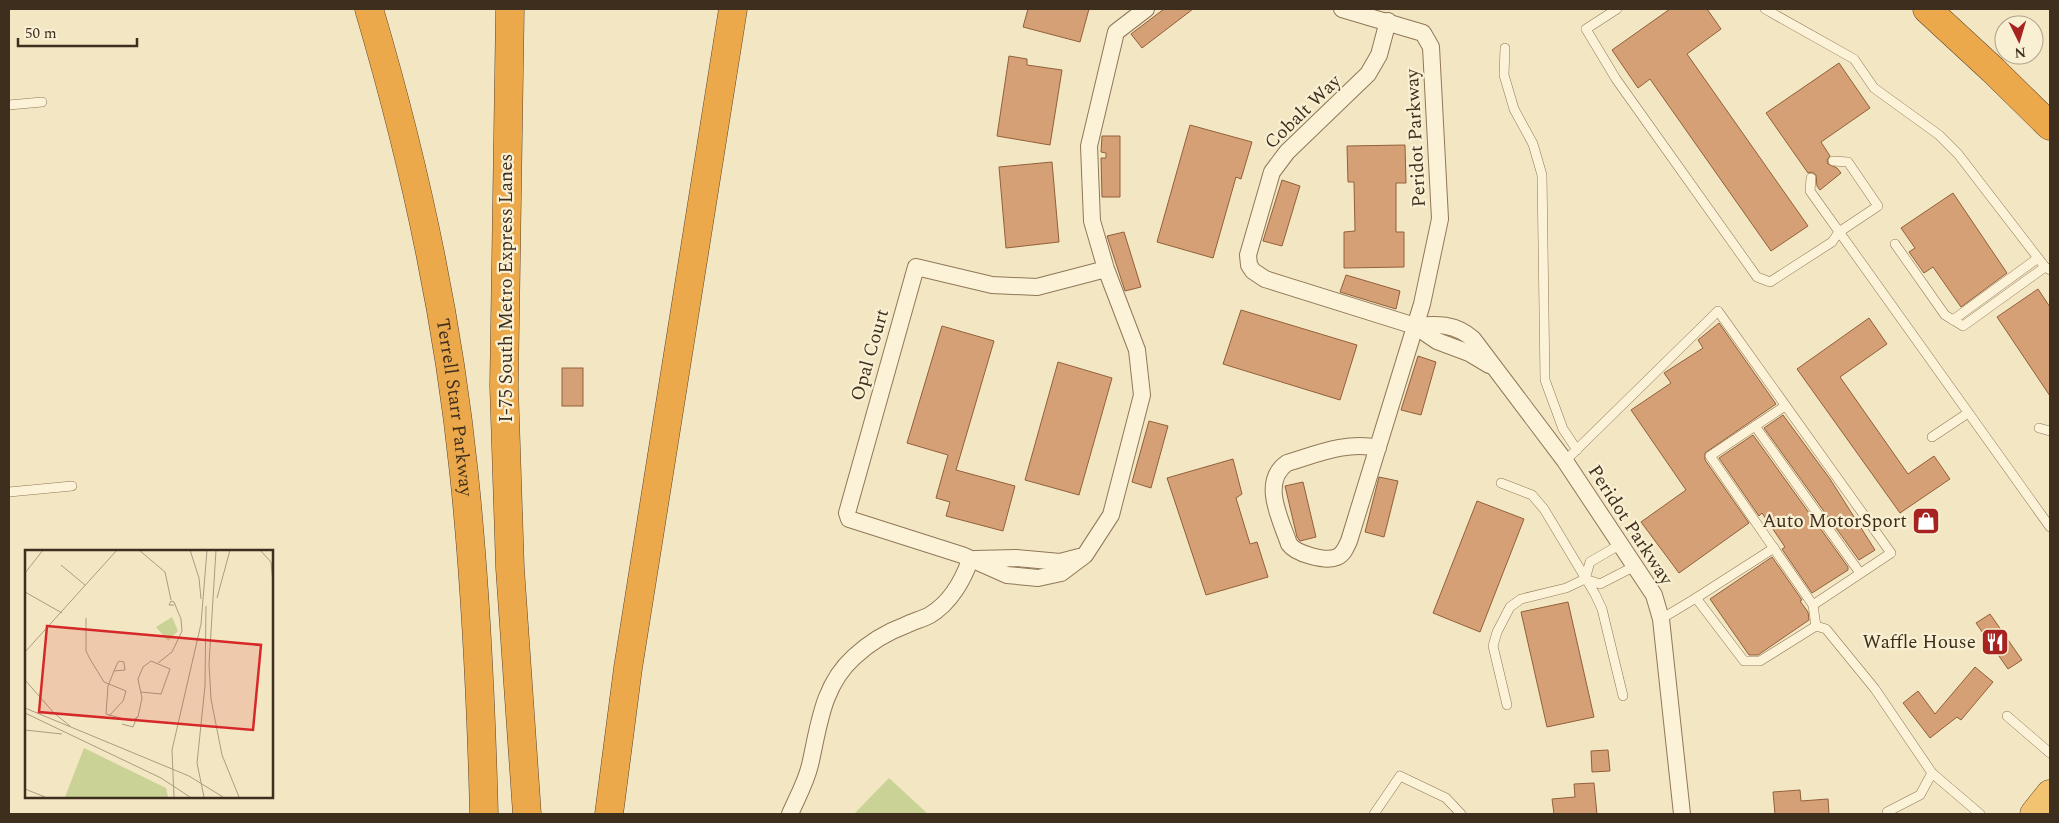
<svg xmlns="http://www.w3.org/2000/svg" width="2059" height="823" viewBox="0 0 2059 823" font-family="Spectral,serif">
<rect width="100%" height="100%" fill="#f3e6c3"/>
<path fill="#cad395" d="M889,778l39,36h-74z"/>
<g fill="#d5a075" stroke="#92603a">
<path d="M1028,9h61l-9,33 -57,-15z"/>
<path d="M1164,9h29l-51,39 -11,-14z"/>
<path d="M1670,9h37l14,20 -34,25 121,172 -37,25 -121,-172 -12,9 -26,-38z"/>
<path d="M1009,56l18,3v6l35,5 -12,75 -53,-9z"/>
<path d="M1839,63l31,45 -49,34 9,14 -3,4 1,4 9,4 4,5 -21,17 -3,-4 -1,-11 -4,-3 -4,1 -42,-60z"/>
<path d="M1190,125l62,17 -11,37 -5,-2 -23,81 -56,-16z"/>
<path d="M1102,136h18v61h-18l-1,-39h5v-5l-5,-1z"/>
<path d="M1405,145l1,38h-10v49h8v35l-60,1v-36l11,-1 -1,-49h-6l-1,-36z"/>
<path d="M1052,162l7,80 -53,6 -7,-81z"/>
<path d="M1282,180l18,6 -18,60 -19,-5z"/>
<path d="M1953,193l54,80 -46,34 -28,-40 -9,6 -15,-21 6,-4 -14,-20z"/>
<path d="M1124,232l17,55 -16,4 -18,-55z"/>
<path d="M1346,275l54,16 -4,18 -56,-17z"/>
<path d="M2038,289l12,18v89l-53,-79z"/>
<path d="M1241,310l116,35 -17,55 -117,-36z"/>
<path d="M1869,318l18,26 -47,33 68,97 26,-18 16,23 -50,34 -103,-144z"/>
<path d="M1719,323l57,81 -71,49v7l44,63 -70,50 -38,-51 45,-32 -55,-80 40,-27 -7,-10 39,-25 -5,-8z"/>
<path d="M942,326l52,15 -38,129 59,16 -12,45 -57,-15 4,-14 -14,-4 12,-43 -41,-12z"/>
<path d="M1418,356l18,6 -15,53 -20,-5z"/>
<path d="M1058,362l54,16 -33,117 -54,-15z"/>
<rect x="562" y="368" width="21" height="38"/>
<path d="M1783,415l47,64 45,71 -16,10 -95,-132z"/>
<path d="M1149,421l19,5 -17,62 -19,-6z"/>
<path d="M1753,435l95,132v3l-36,23 -30,-44 3,-2 -23,-34 -3,3 -40,-58z"/>
<path d="M1233,459l9,35 -6,4 14,46 7,-2 11,35 -62,18 -39,-117z"/>
<path d="M1379,477l19,4 -14,56 -19,-5z"/>
<path d="M1303,482l13,55 -16,4 -3,-4 -12,-51z"/>
<path d="M1477,501l47,18 -44,113 -47,-19z"/>
<path d="M1772,557l30,43 -2,1 8,11 1,8 -51,35h-9l-39,-56z"/>
<path d="M1568,602l26,115 -47,10 -26,-115z"/>
<path d="M1990,614l32,46 -14,9 -32,-46z"/>
<path d="M1975,667l18,15 -32,38 -4,-3 -27,21 -27,-35 15,-12 17,23z"/>
<path d="M1608,750l2,21 -18,1 -1,-21z"/>
<path d="M1594,783l3,31h-43l-2,-15 23,-2 -1,-13z"/>
<path d="M1800,790l1,11 27,-2 1,15h-54l-2,-22z"/>
</g>
<g fill="none" stroke-linecap="round" stroke-linejoin="round">
<g stroke="#907757" stroke-width="10">
<g id="service">
<path d="M1617,9l-31,20 30,50 141,198 13,5 62,-40 7,-10 39,-26 -30,-44 -15,-1"/>
<path d="M1765,9l89,50 20,29 65,47 19,19 87,113 5,3"/>
<path d="M1505,48l-1,27 10,34 19,35 9,31 3,205 18,49 14,21"/>
<path d="M9,105l33,-3"/>
<path d="M1811,178l-1,13 240,336"/>
<path d="M1895,244l50,71 18,11 82,-59"/>
<path d="M1953,320l85,-62"/>
<path d="M1755,426l105,147"/>
<path d="M2039,428l11,3"/>
<path d="M1932,437l36,-24"/>
<path d="M1565,461l153,-150 173,242 -78,52 -103,-149 75,-50"/>
<path d="M1501,483l31,12 12,14 51,85 7,15 21,87"/>
<path d="M9,492l63,-6"/>
<path d="M1621,544l-31,18 -5,17 15,5 35,-18"/>
<path d="M1696,598l78,-50"/>
<path d="M1813,605l3,21"/>
<path d="M1661,619l35,-21 48,63h16l56,-35 10,3 49,60 57,84 48,41"/>
<path d="M1507,705l-14,-59 4,-14 13,-25 11,-8 45,-11 19,-9"/>
<path d="M2007,716l43,37"/>
<path d="M1887,812l33,-17 12,-22"/>
<path d="M1374,814l26,-38 46,22 15,16"/>
</g>
</g>
<g stroke="#907757" stroke-width="18">
<g id="minor">
<path d="M1342,9l81,24 8,14 9,172 -18,85 -73,237c-3,6 -5,13 -12,16 -11,5 -41,-3 -48,-13 -8,-24 -29,-62 -2,-81 30,-9 60,-22 91,-15"/>
<path d="M1388,21l-9,34 -11,19 -81,78 -15,20 -24,83 1,10 4,6 12,8 150,47 22,15 32,12 20,12"/>
<path d="M1106,269l-69,18 -45,-2 -76,-18 -69,246 2,6 113,36 45,20 31,3 23,-5 24,-18 26,-40 31,-120 -5,-45 -31,-81 -14,-48 -3,-75 27,-114 30,-23"/>
<path d="M1415,326c21,-2 40,-3 58,13l92,122 89,134 7,24 21,195"/>
<path d="M975,559l41,-1 44,4 19,-5"/>
<path d="M790,814c7,-16 16,-32 20,-49 9,-39 12,-79 44,-108 15,-14 33,-25 52,-32 8,-4 17,-6 24,-10 20,-12 33,-35 40,-55"/>
</g>
</g>
<g stroke="#5d442c" stroke-width="29">
<path id="trunk" d="M2034,814l16,-20"/>
</g>
<g stroke="#5d442c" stroke-width="29">
<g id="motorway">
<path id="s1" d="M369,9c45,152 79,308 95,465 12,114 17,227 20,340"/>
<path d="M510,9l-6,377 6,182 17,246"/>
<path d="M1927,9l66,61 57,56"/>
<path d="M609,814l19,-146 105,-659"/>
</g>
</g>
<use href="#service" stroke="#fcf2d8" stroke-width="9"/>
<use href="#minor" stroke="#fcf2d8" stroke-width="16"/>
<use href="#trunk" stroke="#f2c472" stroke-width="28"/>
<use href="#motorway" stroke="#eba94b" stroke-width="28"/>
</g>
<defs>
<g id="shop-square" transform="scale(1.4375)"><rect x="-9" y="-9" width="18" height="18" rx="4" fill="#a62320" stroke="#f9f0d4"/><path d="M-5-2.5h2.3a2.7 3.5 0 0 1 5.4 0H5L5.5 6h-11ZM-1.5-2.5h3a1.5 2.3 0 0 0-3 0Z" fill="#fff"/></g>
<g id="restaurant-square" transform="scale(1.4375)"><rect x="-9" y="-9" width="18" height="18" rx="4" fill="#a62320" stroke="#f9f0d4"/><path d="M-5-6h1v4h1v-4h1v4h1v-4h1v5L-1.5 .5V6h-2V.5L-5-1ZM5-6V6H3V1.5H1.5Q1.5-4 5-6Z" fill="#fff"/></g>
</defs>
<g fill-rule="evenodd">
<use href="#shop-square" x="1926" y="521"/>
<use href="#restaurant-square" x="1995" y="642"/>
</g>
<g text-anchor="middle" dominant-baseline="central" stroke-width="4.5" stroke-linejoin="round" paint-order="stroke">
<g font-size="19" fill="#3e2e1d" stroke="#f9f0d4">
<text transform="translate(1303 112) rotate(-44)">Cobalt Way</text>
<text transform="translate(1416 138) rotate(-93)">Peridot Parkway</text>
<text transform="translate(506 288) rotate(-90)">I-75 South Metro Express Lanes</text>
<text transform="translate(870 355) rotate(-74)">Opal Court</text>
<text stroke="none"><textPath href="#s1" startOffset="408">Terrell Starr Parkway</textPath></text>
<text transform="translate(1630 525) rotate(57)">Peridot Parkway</text>
</g>
<g font-size="19" fill="#3e2e1d" stroke="#f9f0d4" text-anchor="end">
<text x="1907" y="521">Auto MotorSport</text>
<text x="1976" y="642">Waffle House</text>
</g>
</g>
<g transform="translate(25 550)">
<rect width="248" height="248" fill="#f3e6c3"/>
<path d="M147,67l6,14 -10,10 -12,-14zM59,198l82,40 2,9h-103z" fill="#cad395"/>
<path fill="none" stroke="#ab9c81" stroke-width="1" d="M114,0l26,22 6,28M165,0l9,28 2,21M191,0l-7,114 2,35 11,56 17,42M235,0l11,12 2,21M36,15l24,20M0,23l18,-23M0,42l37,21M192,48l13,-48M61,68v33l4,8 14,23 22,9 -3,10 -14,15M0,102l92,-102M133,113l14,-11 10,-21 -1,-12 -7,-17 -3,-1 -2,4h5M89,121l11,-1 -1,-8 -5,-1 -1,1 -4,9 -6,15 -2,28 25,7 7,-4 4,-19 -4,-19 5,-12 8,-6 19,8 -9,25 -20,-2M0,130l29,33 16,13M0,158l164,68 34,21M0,163l136,65 29,19M97,174l11,3 4,-10M0,180l37,4M0,239l20,8M149,247l-2,-47 29,-126 6,-74M179,247l-7,-34 8,-77 1,-80"/>
<path fill="#d62828" fill-opacity="0.15" stroke="#d62828" stroke-width="2.5" d="M22,76l214,19 -8,85 -214,-18z"/>
<rect width="248" height="248" fill="none" stroke="#3e2e1d" stroke-width="2.5"/>
</g>
<rect width="2059" height="823" fill="none" stroke="#3e2e1d" stroke-width="20"/>
<g transform="translate(2019 40) rotate(175)"><circle r="24" fill="#f9f0d4" stroke="#aea28b"/>
<path d="M0-4L9 19L0 12L-9 19Z" fill="#a62320"/>
<text y="-8" font-size="14" font-weight="bold" text-anchor="middle" fill="#3e2e1d">N</text>
</g>
<path d="M18 38v8h119v-8" fill="none" stroke="#3e2e1d" stroke-width="2.5"/>
<text x="25" y="38" font-size="15" fill="#3e2e1d" stroke="#f9f0d4" stroke-width="4" paint-order="stroke">50 m</text>
</svg>
